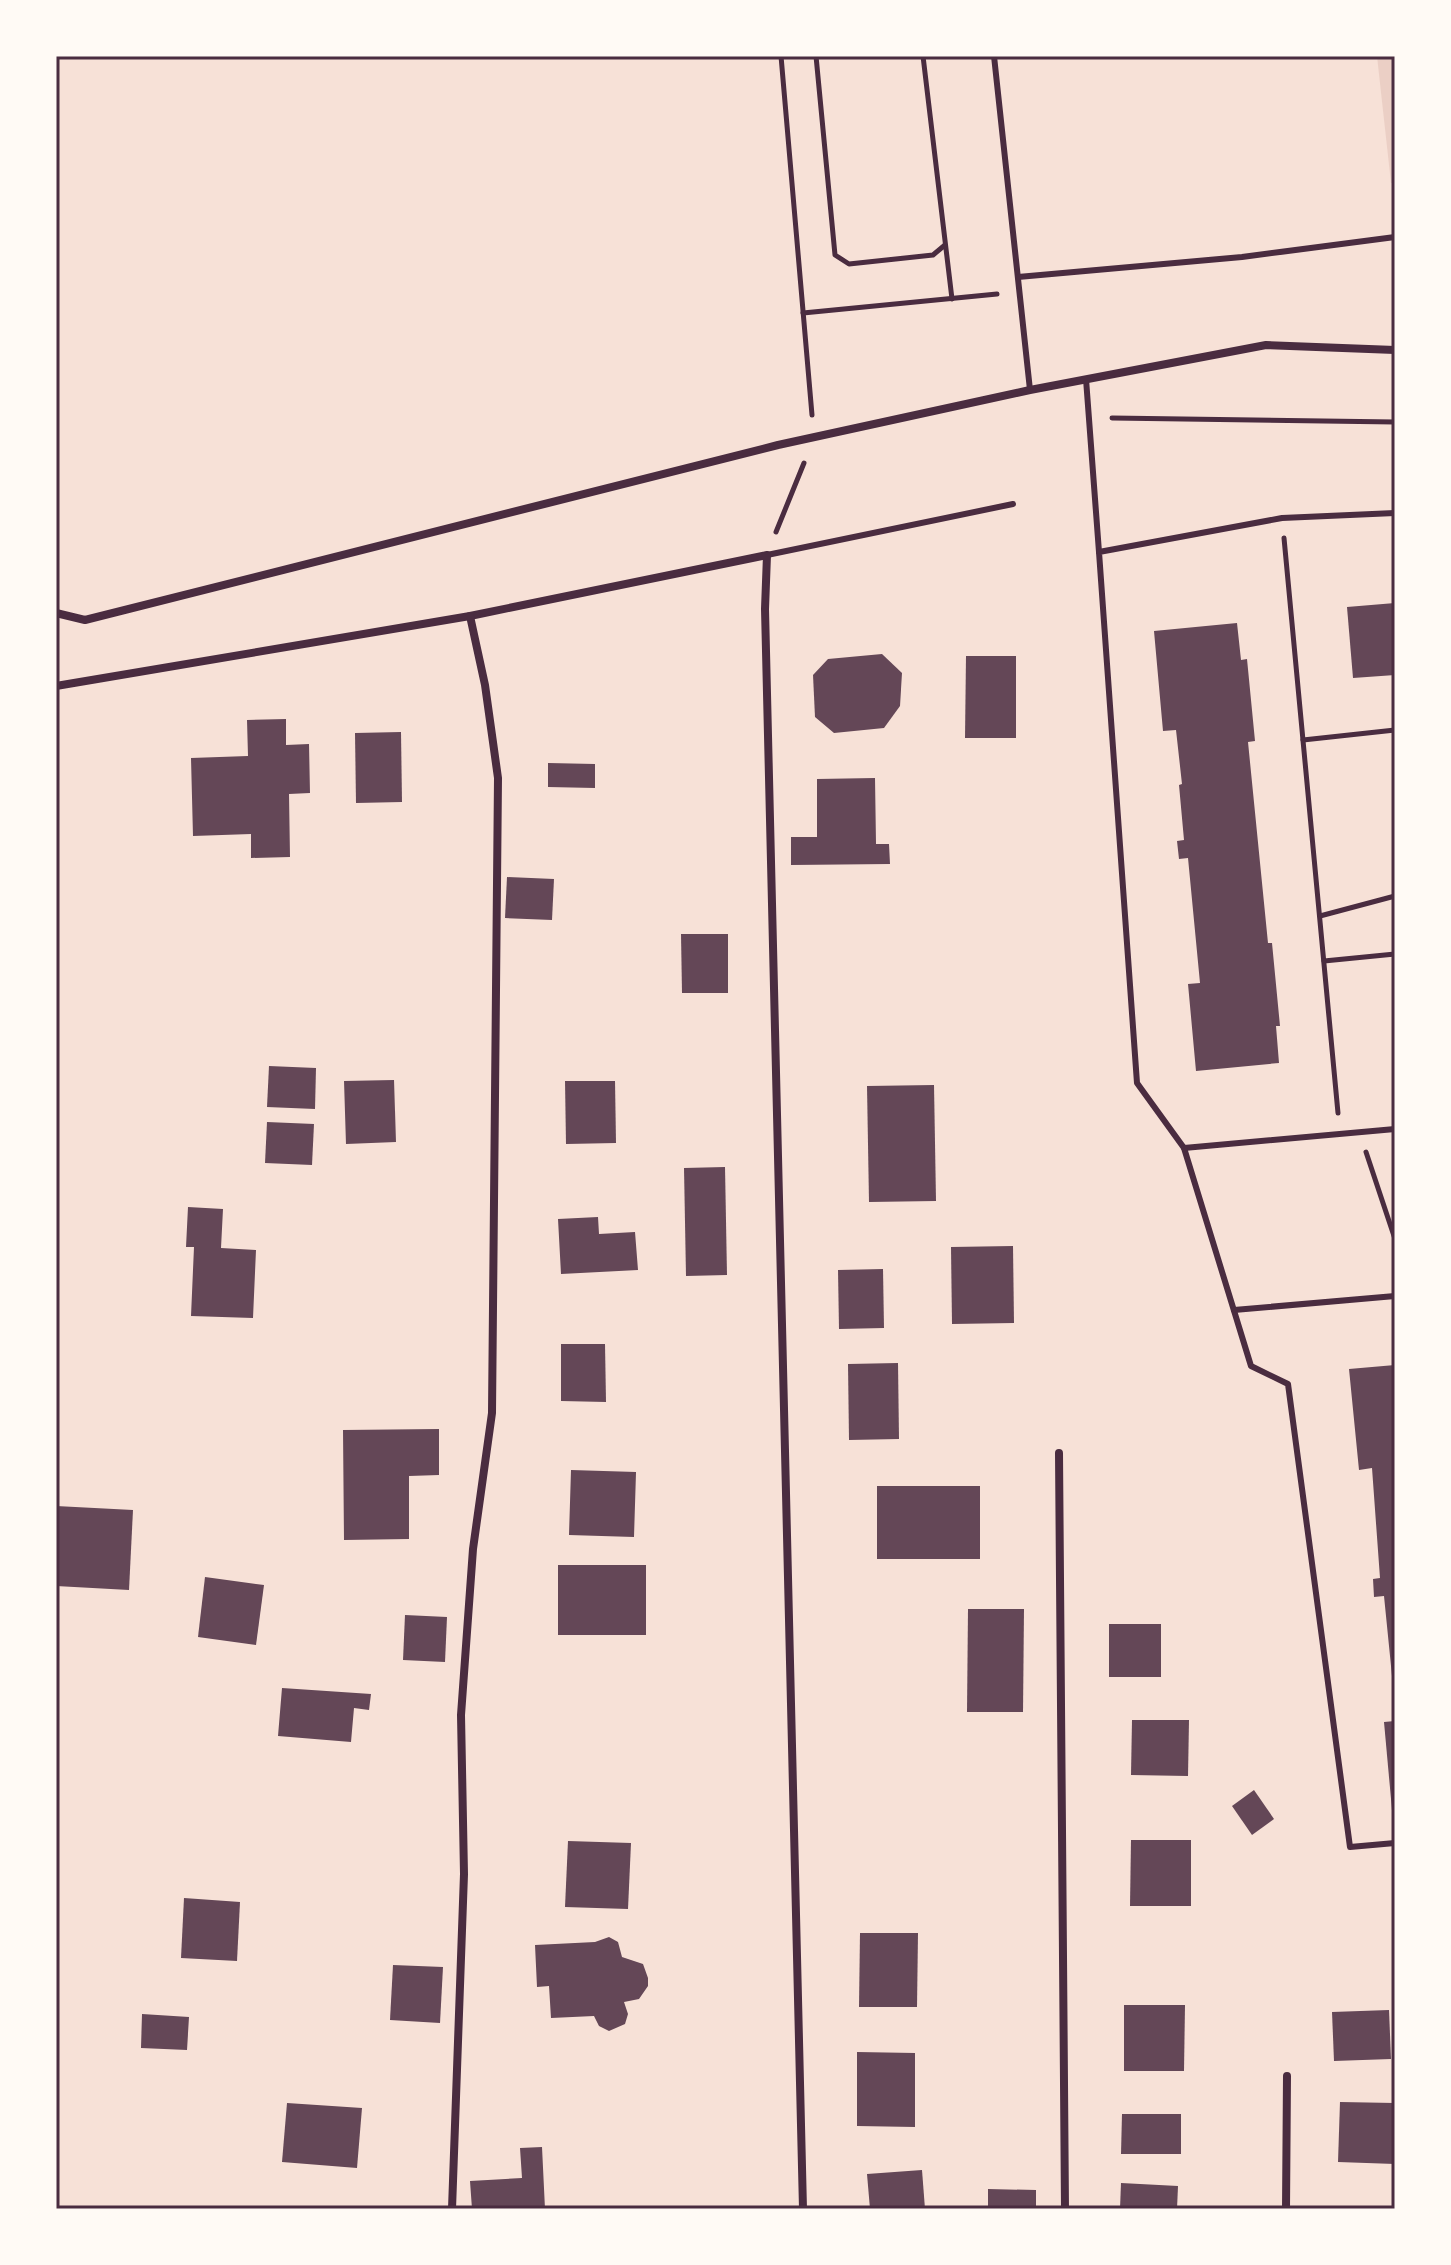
<svg xmlns="http://www.w3.org/2000/svg" width="1451" height="2265" viewBox="0 0 1451 2265" font-family="Commissioner,sans-serif">
<rect width="100%" height="100%" fill="#f7e1d7"/>
<path fill="#ebcfc5" d="M1377,56h18v127h-4z"/>
<g fill="#644757">
<path d="M1395,603v72l-42,3 -6,-71z"/>
<path d="M1237,623l4,37 6,-1 8,82 -7,1 20,201h4l8,83h-4l3,37 -83,8 -8,-87 12,-1 -12,-125 -9,1 -2,-18 7,-1 -5,-55 3,-1 -6,-54 -13,1 -9,-100z"/>
<path d="M882,654l20,19 -2,33 -16,22 -50,5 -19,-16 -2,-42 15,-16z"/>
<path d="M966,656h50v82h-51z"/>
<path d="M286,719v26l23,-1 1,49 -21,1 1,63 -39,1v-24l-58,2 -2,-78 57,-2 -1,-36z"/>
<path d="M401,732l1,70 -46,1 -1,-70z"/>
<path d="M548,763l47,1v24l-47,-1z"/>
<path d="M875,778l1,66h13l1,20 -99,1v-28h26v-58z"/>
<path d="M507,877l47,2 -2,41 -47,-2z"/>
<path d="M681,934h47v59h-46z"/>
<path d="M269,1066l47,2 -1,41 -48,-2z"/>
<path d="M394,1080l2,62 -50,2 -2,-63z"/>
<path d="M565,1081h50l1,62 -50,1z"/>
<path d="M934,1085l2,116 -67,1 -2,-116z"/>
<path d="M267,1122l47,2 -2,41 -47,-2z"/>
<path d="M725,1167l2,108 -41,1 -2,-108z"/>
<path d="M188,1207l35,2 -2,39 35,2 -3,68 -62,-2 3,-69h-8z"/>
<path d="M598,1217l1,17 36,-2 3,38 -77,4 -3,-55z"/>
<path d="M1013,1246l1,77 -62,1 -1,-77z"/>
<path d="M883,1269l1,59 -45,1 -1,-59z"/>
<path d="M561,1344h44l1,58 -45,-1z"/>
<path d="M898,1363l1,76 -50,1 -1,-76z"/>
<path d="M1395,1365v321h-2l-9,-90 -10,1 -1,-18 7,-1 -8,-110 -13,2 -10,-101z"/>
<path d="M439,1429v46l-30,1v63l-65,1 -1,-110z"/>
<path d="M571,1470l65,2 -2,65 -65,-2z"/>
<rect x="877" y="1486" width="103" height="73"/>
<path d="M56,1506l77,4 -4,80 -73,-4z"/>
<rect x="558" y="1565" width="88" height="70"/>
<path d="M205,1577l59,8 -8,60 -58,-8z"/>
<path d="M968,1609h56l-1,103h-56z"/>
<path d="M405,1615l42,2 -2,45 -42,-2z"/>
<rect x="1109" y="1624" width="52" height="53"/>
<path d="M282,1688l89,6 -2,16 -15,-2 -3,34 -73,-6z"/>
<path d="M1132,1720h57l-1,56 -57,-1z"/>
<path d="M1395,1721v88l-3,1 -8,-88z"/>
<path d="M1254,1790l20,29 -22,16 -20,-29z"/>
<path d="M1131,1840h60v66h-61z"/>
<path d="M568,1841l63,2 -3,66 -63,-2z"/>
<path d="M184,1898l56,4 -3,59 -56,-3z"/>
<path d="M860,1933h58l-1,74h-58z"/>
<path d="M609,1937l9,5 4,15 21,7 5,14v8l-9,13 -15,3 4,12 -3,10 -16,7 -10,-5 -5,-10 -43,2 -2,-32 -12,1 -2,-42 60,-3z"/>
<path d="M393,1965l50,2 -3,56 -50,-3z"/>
<path d="M1124,2005h61l-1,66h-60z"/>
<path d="M1389,2010l2,49 -57,2 -2,-49z"/>
<path d="M142,2014l47,3 -2,33 -46,-2z"/>
<path d="M857,2052l58,1v74l-58,-1z"/>
<path d="M1340,2102l55,1v61l-57,-2z"/>
<path d="M287,2103l75,5 -5,60 -75,-6z"/>
<path d="M1122,2114h59v40h-60z"/>
<path d="M542,2147l3,62h-73l-2,-28 52,-3 -2,-30z"/>
<path d="M922,2170l3,39h-55l-3,-35z"/>
<path d="M1121,2183l57,3 -1,23h-57z"/>
<path d="M988,2189l48,1v19h-48z"/>
</g>
<g fill="none" stroke-linecap="round" stroke-linejoin="round">
<g stroke="#4a2c40" stroke-width="5">
<path d="M781,56l31,359"/>
<path d="M816,56l19,199 14,9 84,-9 12,-10"/>
<path d="M923,56l29,243"/>
<path d="M803,313l194,-19"/>
<path d="M1112,418l283,4"/>
<path d="M776,532l28,-69"/>
<path d="M1284,538l54,575"/>
<path d="M1303,740l92,-10"/>
<path d="M1320,916l75,-20"/>
<path d="M1324,961l71,-7"/>
<path d="M1366,1152l29,87"/>
</g>
<g stroke="#4a2c40" stroke-width="6">
<path d="M994,56l36,334"/>
<path d="M1018,277l224,-20 153,-20"/>
<path d="M1086,379l13,173"/>
<path d="M1395,513l-113,5 -183,34 38,531 47,65 211,-19"/>
<path d="M767,555l246,-51"/>
<path d="M1184,1148l67,218 37,18 62,463 45,-4"/>
<path d="M1234,1310l161,-14"/>
</g>
<g stroke="#4a2c40" stroke-width="8">
<path d="M56,613l29,7 693,-175 252,-55 236,-45 129,5"/>
<path d="M56,686l414,-70 297,-61 -2,54 38,1600"/>
<path d="M1059,1453l6,756"/>
<path d="M452,2209l12,-335 -3,-159 12,-166 19,-136 6,-635 -13,-93 -15,-69"/>
<path d="M1286,2209l1,-133"/>
</g>
</g>
<rect width="1451" height="2265" fill="none" stroke="#fffaf5" stroke-width="116"/>
<rect x="58" y="58" width="1335" height="2149" fill="none" stroke="#4a2c40" stroke-width="3"/>
</svg>
